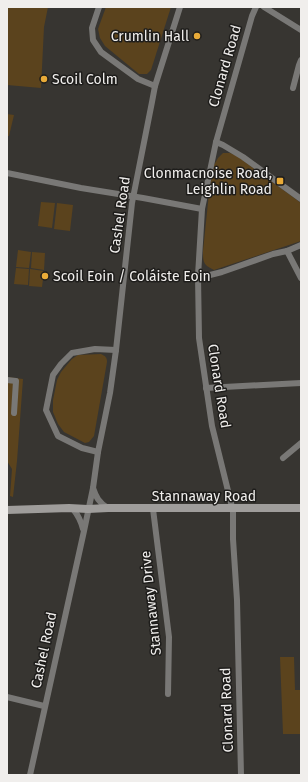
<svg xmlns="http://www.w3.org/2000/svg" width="308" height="782" viewBox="0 0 308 782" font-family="'Fira Sans',sans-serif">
<rect width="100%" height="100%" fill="#373531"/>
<g fill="#5b431d">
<path d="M7,7h41l-4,20 -3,61 -34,-3z"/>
<path d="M106,7h65l-20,63 -4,4h-8l-34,-28 -5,-8 -2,-9z"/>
<path d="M7,114l7,1 -5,21h-2z"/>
<path d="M223,153h7l7,3 64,47v38l-87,29c-11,-5 -11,-8 -11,-19l6,-58 5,-28 4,-7z"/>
<path d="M41,202l14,1 -3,25 -14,-2z"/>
<path d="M57,203l16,2 -3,26 -16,-2z"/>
<path d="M18,250l13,2 -2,16 -13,-1z"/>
<path d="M32,252l13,1 -1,17 -13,-2z"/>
<path d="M16,268l13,1 -1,16 -14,-1z"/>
<path d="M30,269l14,2 -2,16 -13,-1z"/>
<path d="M101,354c4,2 6,3 6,8l-13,74 -5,6 -4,1 -21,-11 -6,-8 -5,-12v-12l4,-20 4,-8 11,-13 6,-4z"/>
<path d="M7,377l16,2 -6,82 -4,36 -3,-1 2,-27 -5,-8z"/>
<path d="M280,657h14l1,33h6v44h-18z"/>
</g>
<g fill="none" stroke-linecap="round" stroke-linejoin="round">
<g stroke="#797876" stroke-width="6">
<path d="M99,7l-7,21 1,12 8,12 37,27 17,7"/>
<path d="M264,7l37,23"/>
<path d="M293,88l6,-23 2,-5"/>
<path d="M216,142l7,3 20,12 58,42"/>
<path d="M7,173l74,15 62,10 59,11"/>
<path d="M287,251l14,27"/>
<path d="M198,276l12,-1 12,-3 51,-18 14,-3 14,-6"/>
<path d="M7,380l9,1 -2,32"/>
<path d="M206,388l95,-5"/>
<path d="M98,452l-16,-4 -24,-12 -12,-26 7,-35 8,-11 11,-11 23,-4 21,1"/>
<path d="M283,458l18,-15"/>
<path d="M93,488c3,9 6,15 15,20"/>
<path d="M73,509c5,6 8,12 10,20"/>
<path d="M153,509l16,128 -1,57"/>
<path d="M7,697l37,9"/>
<path d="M30,775l54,-244 9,-43 5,-36 12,-59 6,-43 16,-147 20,-101 3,-16 25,-79"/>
<path d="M241,775l-4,-175 -4,-61v-28l-21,-85 -13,-88 -1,-62 4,-67 14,-67 36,-126 4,-9"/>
</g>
<path stroke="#9f9d9b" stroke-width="8" d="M7,510l62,-2 19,1 20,-1h193"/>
</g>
<g fill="#e9ab38" stroke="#1e1d1b" stroke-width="1.5">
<circle cx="197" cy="36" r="4"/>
<circle cx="44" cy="79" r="4"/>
<rect x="276" y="177" width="8" height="8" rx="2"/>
<circle cx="45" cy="276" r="4"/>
</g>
<g text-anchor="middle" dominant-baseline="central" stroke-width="3" stroke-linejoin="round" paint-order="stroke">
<g font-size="14" fill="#f0eeec" stroke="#1e1d1b" text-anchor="end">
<text x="189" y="36">Crumlin Hall</text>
<text x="52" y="79" text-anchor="start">Scoil Colm</text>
<text x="272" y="173">Clonmacnoise Road,<tspan x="272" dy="16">Leighlin Road</tspan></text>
<text x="53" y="276" text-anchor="start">Scoil Eoin / Coláiste Eoin</text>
</g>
<g font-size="14" fill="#f0eeec" stroke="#1e1d1b">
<text transform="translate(225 66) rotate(-74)">Clonard Road</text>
<text transform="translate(120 215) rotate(-82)">Cashel Road</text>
<text transform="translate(219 386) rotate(81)">Clonard Road</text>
<text x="204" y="496">Stannaway Road</text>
<text transform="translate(151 603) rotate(-96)">Stannaway Drive</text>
<text transform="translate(44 650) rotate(-78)">Cashel Road</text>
<text transform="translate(227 710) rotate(-92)">Clonard Road</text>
</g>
</g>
<rect width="308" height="782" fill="none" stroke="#f0eeec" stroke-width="16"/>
</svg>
